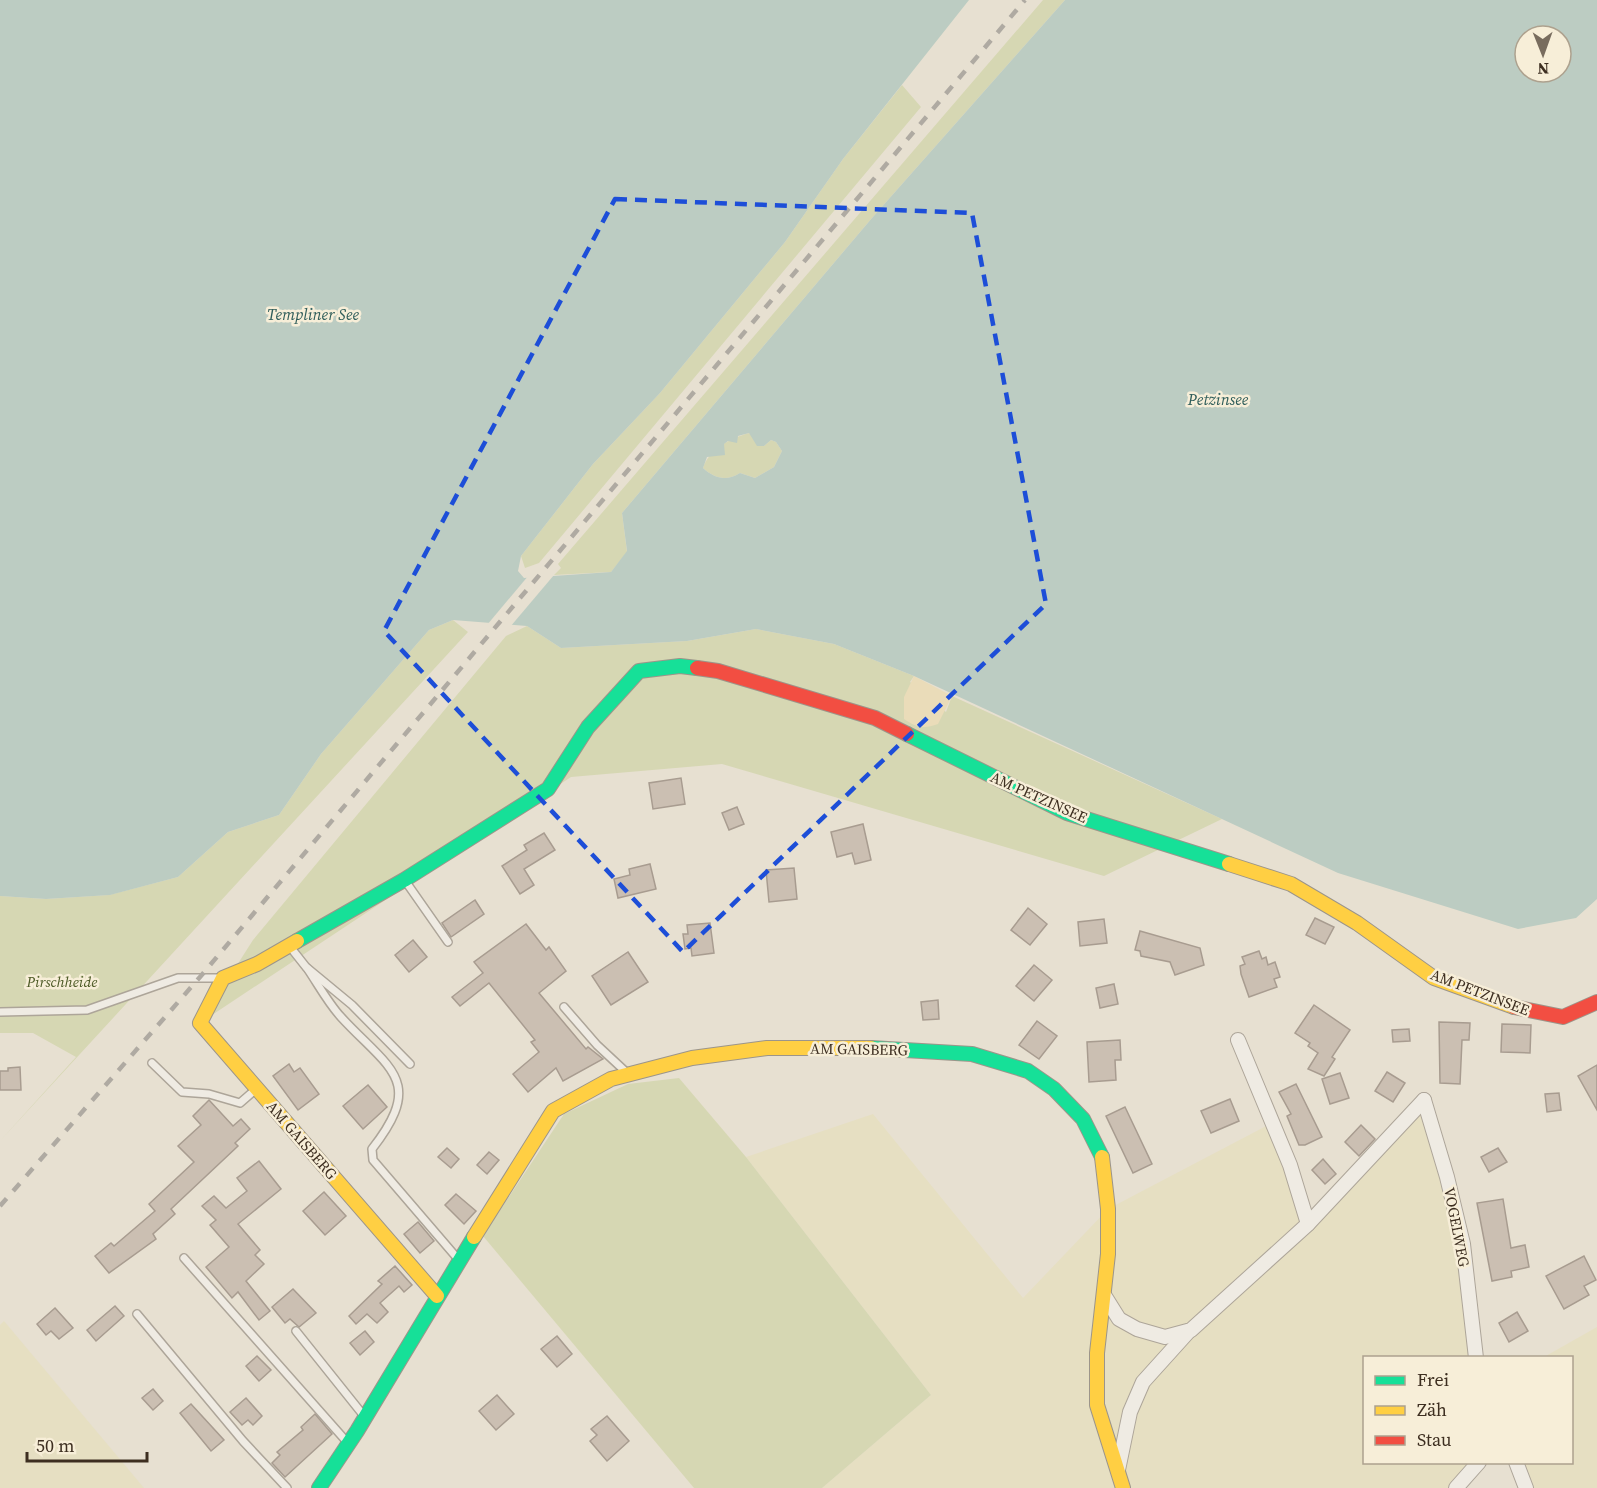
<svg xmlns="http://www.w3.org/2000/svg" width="1597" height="1488" viewBox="0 0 1597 1488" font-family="'Source Serif 4',serif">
<rect width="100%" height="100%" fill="#e7e0d1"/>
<g fill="#e6dfc2">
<path d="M1424,1100l57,257 -117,1v104l116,1 -21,25h-637l109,-93 -185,-238 127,-43 150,184 85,-89 162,-85 38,99z"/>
<path d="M4,1321l140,167h-144v-163z"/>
<path d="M1597,1327v161h-71l-10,-25 56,-1v-104l-28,-1z"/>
</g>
<g fill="#d6d7b3">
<path d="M1043,0h22l-193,218 -250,295 5,39 -16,20 -57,3 7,-7 -3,-4z"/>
<path d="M902,85l19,22 -382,456 -14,5 -4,-12 72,-92 67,-71 125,-151 58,-83z"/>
<path d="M749,433l15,13 7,-6 5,2 6,9 -8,16 -19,11 -15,-5c-14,9 -26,5 -37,-5 6,-19 28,-30 46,-35z"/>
<path d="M453,620l15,12 -468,509 76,-84 -43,-24h-33v-137l46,3 63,-4 69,-18 50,-45 51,-17 42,-61 108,-124z"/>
<path d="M527,626l34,22 126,-7 69,-12 78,15 80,32 -4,6 36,30 6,-16 270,123 -118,57 -382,-112 -151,13 -371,246 53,-83 253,-304z"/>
<path d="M679,1078l67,79 185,238 -109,93h-128l-211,-252 81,-122 64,-30z"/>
</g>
<path fill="#eadcb9" d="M914,676l38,20 -14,28c-14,5 -21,4 -34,-5v-22z"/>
<path fill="#bcccc2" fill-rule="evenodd" d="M0,0h969l-126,159 -58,83 -125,151 -67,71 -72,92 -3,15 6,7 87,-6 16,-21 -5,-38 250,-295 193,-218h532v899l-21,19 -58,11 -180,-56 -424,-197 -80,-32 -78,-15 -69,12 -126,7 -34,-22 -74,-6 -24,10 -108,124 -42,61 -51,17 -50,45 -68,18 -64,4 -46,-3zM1525,36h36v36h-36zM749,433l8,13h7l7,-6 5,2 6,9 -8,16 -19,11 -15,-5c-14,9 -26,5 -37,-5l4,-11 18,-2 -1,-11 4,-3 9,2 1,-7z"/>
<path fill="#e7e0d1" d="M552,573l2,2 -44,52 -23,-2 42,-50z"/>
<g fill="#cbbfb2" stroke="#a89c90" stroke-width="1.5">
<path d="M681,778l4,26 -32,5 -4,-26z"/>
<path d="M737,807l7,17 -15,6 -7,-17z"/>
<path d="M863,824l8,36 -16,4 -3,-11 -15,4 -6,-25z"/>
<path d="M544,833l11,17 -31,19 10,16 -14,9 -18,-28 25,-16 -3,-5z"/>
<path d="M650,864l6,25 -38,9 -4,-19 16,-4 -1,-6z"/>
<path d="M794,868l3,31 -28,3 -3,-32z"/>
<path d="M475,900l9,14 -33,23 -9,-14z"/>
<path d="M1028,908l19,16 -17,21 -19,-15z"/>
<path d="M1315,918l19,9 -9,17 -19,-9z"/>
<path d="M1104,919l3,24 -27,3 -2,-24z"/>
<path d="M710,923l4,30 -22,3 -1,-8 -6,1 -2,-15h5l-1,-9z"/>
<path d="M526,924l20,26 3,-3 17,24 -27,22 47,56 2,-2 15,12 -40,22 -7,-13 -28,24 -15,-18 26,-22 -8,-10 4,-2 -46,-57 -29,23 -8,-9 31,-24 -9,-11z"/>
<path d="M1140,931l60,17 4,17 -29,10 -5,-13 -29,-6 -1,-5 -5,-1z"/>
<path d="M413,940l14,17 -18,15 -14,-17z"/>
<path d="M1259,951l3,8 4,-2 2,8 7,-3 5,15 -6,2 3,8 -28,10 -8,-23 -1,-8 5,-2 -3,-7z"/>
<path d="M628,952l20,30 -37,23 -19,-29z"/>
<path d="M1034,965l18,15 -18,21 -18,-15z"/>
<path d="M1114,984l4,20 -18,4 -4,-20z"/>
<path d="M938,1000l1,19 -16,1 -2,-18z"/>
<path d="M1314,1005l36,25 -18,27 3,2 -11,17 -16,-7 10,-16 -10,-7 2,-3 -15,-10z"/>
<path d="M1037,1021l20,15 -18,23 -20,-14z"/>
<path d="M1439,1022l31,1 -1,17h-7l-2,44 -20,-1z"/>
<path d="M1502,1024l29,1 -1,28 -29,-1z"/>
<path d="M1409,1029l1,12 -17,1 -1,-12z"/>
<path d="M1120,1040l1,20h-6l1,20 -27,2 -2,-40z"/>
<path d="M289,1064l5,8 6,-4 19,26 -21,16 -25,-34z"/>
<path d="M1597,1065v45l-19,-34z"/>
<path d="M20,1067l1,23h-21v-19h8v-3z"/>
<path d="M1387,1072l18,11 -12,19 -18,-11z"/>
<path d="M1340,1073l9,25 -19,6 -8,-25z"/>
<path d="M1296,1084l26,53 -17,8h-6l-12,-29 4,-2 -12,-22z"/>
<path d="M368,1085l19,22 -24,22 -20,-23z"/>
<path d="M1559,1093l2,17 -14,2 -2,-18z"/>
<path d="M1230,1099l9,22 -28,12 -10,-22z"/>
<path d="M209,1100l24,26 8,-7 9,10 -15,14 3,3 -67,63 4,5 -22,20 3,5 -47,34 -14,-17 16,-13 3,3 41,-35 -6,-7 45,-42 -16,-16 23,-21 -8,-9z"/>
<path d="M1125,1107l27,57 -19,9 -27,-57z"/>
<path d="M1361,1125l14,14 -16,17 -14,-14z"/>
<path d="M447,1148l12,11 -8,9 -13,-11z"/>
<path d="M1498,1148l9,14 -18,10 -8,-15z"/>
<path d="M489,1152l10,8 -12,14 -10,-9z"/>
<path d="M1323,1159l13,15 -11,10 -13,-14z"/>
<path d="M259,1161l22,28 -43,35 22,26 -5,5 9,9 -18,17 24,30 -11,9 -21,-28 -6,6 -26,-31 23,-20 -19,-22 6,-5 -14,-14 12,-10 12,12 21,-17 -10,-13z"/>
<path d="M324,1192l22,24 -21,19 -22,-24z"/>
<path d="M456,1194l20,17 -12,13 -19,-19z"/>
<path d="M1503,1199l8,49 14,-3 4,22 -18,4 1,6 -20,4 -15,-78z"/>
<path d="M418,1222l16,19 -14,12 -16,-19z"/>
<path d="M1584,1256l12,24 -12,6 5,9 -25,14 -18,-33z"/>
<path d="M395,1266l17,19 -8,7 -5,-6 -19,17 8,9 -11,11 -10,-9 -11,10 -7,-8 33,-32 -4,-3z"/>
<path d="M293,1289l23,24 -17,14 -9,-8 -5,4 -13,-16z"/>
<path d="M115,1306l9,10 -28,25 -9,-11z"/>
<path d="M55,1308l18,20 -14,11 -8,-8 -5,4 -9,-11z"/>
<path d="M1517,1312l11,19 -19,11 -10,-19z"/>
<path d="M365,1331l9,11 -14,13 -10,-12z"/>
<path d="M557,1336l15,18 -15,13 -16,-18z"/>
<path d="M257,1356l14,14 -12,11 -13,-15z"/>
<path d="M153,1389l10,12 -10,9 -11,-12z"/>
<path d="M497,1395l17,19 -18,16 -17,-19z"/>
<path d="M246,1398l16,18 -9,9 -5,-5 -6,5 -12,-13z"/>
<path d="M191,1404l33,36 -13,11 -31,-38z"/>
<path d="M315,1414l17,20 -47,43 -13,-14 8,-8 -3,-3 26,-22 -2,-3z"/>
<path d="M607,1416l22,25 -22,20 -17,-20 7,-6 -6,-6z"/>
</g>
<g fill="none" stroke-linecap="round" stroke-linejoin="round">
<g stroke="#ada599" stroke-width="10">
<g id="lane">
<path d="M406,882l42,60"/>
<path d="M291,948l15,19 46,38 58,59"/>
<path d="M307,968c11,16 21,35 34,49 48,52 85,63 31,132l1,11 85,99"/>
<path d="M564,1007l33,38 29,27"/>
<path d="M0,1012l87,-2 91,-32h42"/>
<path d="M152,1063l30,29 27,2 31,9 15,-13"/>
<path d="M184,1258l163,184"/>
<path d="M137,1314l106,127 44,47"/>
<path d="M296,1331l68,85"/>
</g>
</g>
<g stroke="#ada599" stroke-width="16">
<g id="street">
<path d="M1238,1040l52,125 18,59"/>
<path d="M1424,1100l23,77 16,67 13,114"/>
<path d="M1104,1295l15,24 18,10 28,8 26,-7 117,-106 116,-124"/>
<path d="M1516,1462l10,26"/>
<path d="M1118,1470l12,-58 13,-30 46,-51"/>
<path d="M1456,1488l23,-26"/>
</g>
</g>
<g stroke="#9c958a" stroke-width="16">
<g id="fast">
<path d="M907,734l160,79 162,51"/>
<path d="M297,941l107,-61 144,-91 40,-62 51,-56 41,-5 17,2"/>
<path d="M871,1048l101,6 56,17 26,18 29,30 19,38"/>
<path d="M319,1488l38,-57 117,-194"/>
</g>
</g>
<g stroke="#9c958a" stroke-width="16">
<g id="slow">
<path d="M1229,864l62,20 66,39 77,55 80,29"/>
<path d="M297,941l-40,23 -34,14 -23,45 237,273"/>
<path d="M1102,1157l6,52v45l-11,99v52l26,83"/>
<path d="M474,1237l79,-126 58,-32 81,-21 75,-10h104"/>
</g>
</g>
<g stroke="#9c958a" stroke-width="16">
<g id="jam">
<path d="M697,668l21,3 157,47 32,16"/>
<path d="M1514,1007l49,10 34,-15"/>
</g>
</g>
<use href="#lane" stroke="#efebe3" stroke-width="7"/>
<use href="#street" stroke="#efebe3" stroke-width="14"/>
<use href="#fast" stroke="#16e098" stroke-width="14"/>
<use href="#slow" stroke="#ffcf43" stroke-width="14"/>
<use href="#jam" stroke="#f24e42" stroke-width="14"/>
<path stroke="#afaaa2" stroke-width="4.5" stroke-dasharray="10 10" stroke-linecap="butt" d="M0,1206l200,-229 825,-977"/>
</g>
<path fill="none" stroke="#1d4ed8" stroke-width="4.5" stroke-dasharray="12 8" stroke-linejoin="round" d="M615,199l357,14 74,391 -363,348 -299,-321z"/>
<g text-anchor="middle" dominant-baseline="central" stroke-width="5" stroke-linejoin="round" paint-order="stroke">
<g font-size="15" fill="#3d2e20" stroke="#f7eed8">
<text transform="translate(1039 797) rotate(24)">AM PETZINSEE</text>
<text transform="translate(1480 992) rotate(21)">AM PETZINSEE</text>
<text transform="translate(859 1049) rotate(1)">AM GAISBERG</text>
<text transform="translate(302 1140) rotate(49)">AM GAISBERG</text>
<text transform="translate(1457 1227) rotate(79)">VOGELWEG</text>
</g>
<g font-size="15" font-style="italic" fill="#4d5a26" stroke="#f7eed8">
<text x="62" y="981">Pirschheide</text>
</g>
<g font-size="16" font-style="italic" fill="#2f5d5a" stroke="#f7eed8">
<text x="313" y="314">Templiner See</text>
<text x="1218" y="399">Petzinsee</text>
</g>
</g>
<rect x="1363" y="1356" width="210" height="108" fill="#f7eed8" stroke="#ada18e" stroke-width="1.5"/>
<rect x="1375" y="1376" width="30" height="9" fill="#16e098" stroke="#ada18e" stroke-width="1.5"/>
<text x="1417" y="1386" font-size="18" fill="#3d2e20">Frei</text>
<rect x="1375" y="1406" width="30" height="9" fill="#ffcf43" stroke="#ada18e" stroke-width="1.5"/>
<text x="1417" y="1416" font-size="18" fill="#3d2e20">Zäh</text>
<rect x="1375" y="1436" width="30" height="9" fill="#f24e42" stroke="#ada18e" stroke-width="1.5"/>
<text x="1417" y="1446" font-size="18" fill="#3d2e20">Stau</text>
<g transform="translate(1543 54) rotate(179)"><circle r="28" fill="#f7eed8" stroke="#ada18e" stroke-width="1.5"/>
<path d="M0-4.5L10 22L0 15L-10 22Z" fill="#786c5e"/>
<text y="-9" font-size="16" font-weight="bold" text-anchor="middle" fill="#3d2e20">N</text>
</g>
<path d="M27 1452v9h120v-9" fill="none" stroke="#3d2e20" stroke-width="3"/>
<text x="36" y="1452" font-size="18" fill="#3d2e20" stroke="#f7eed8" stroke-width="4.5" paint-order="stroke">50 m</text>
</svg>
